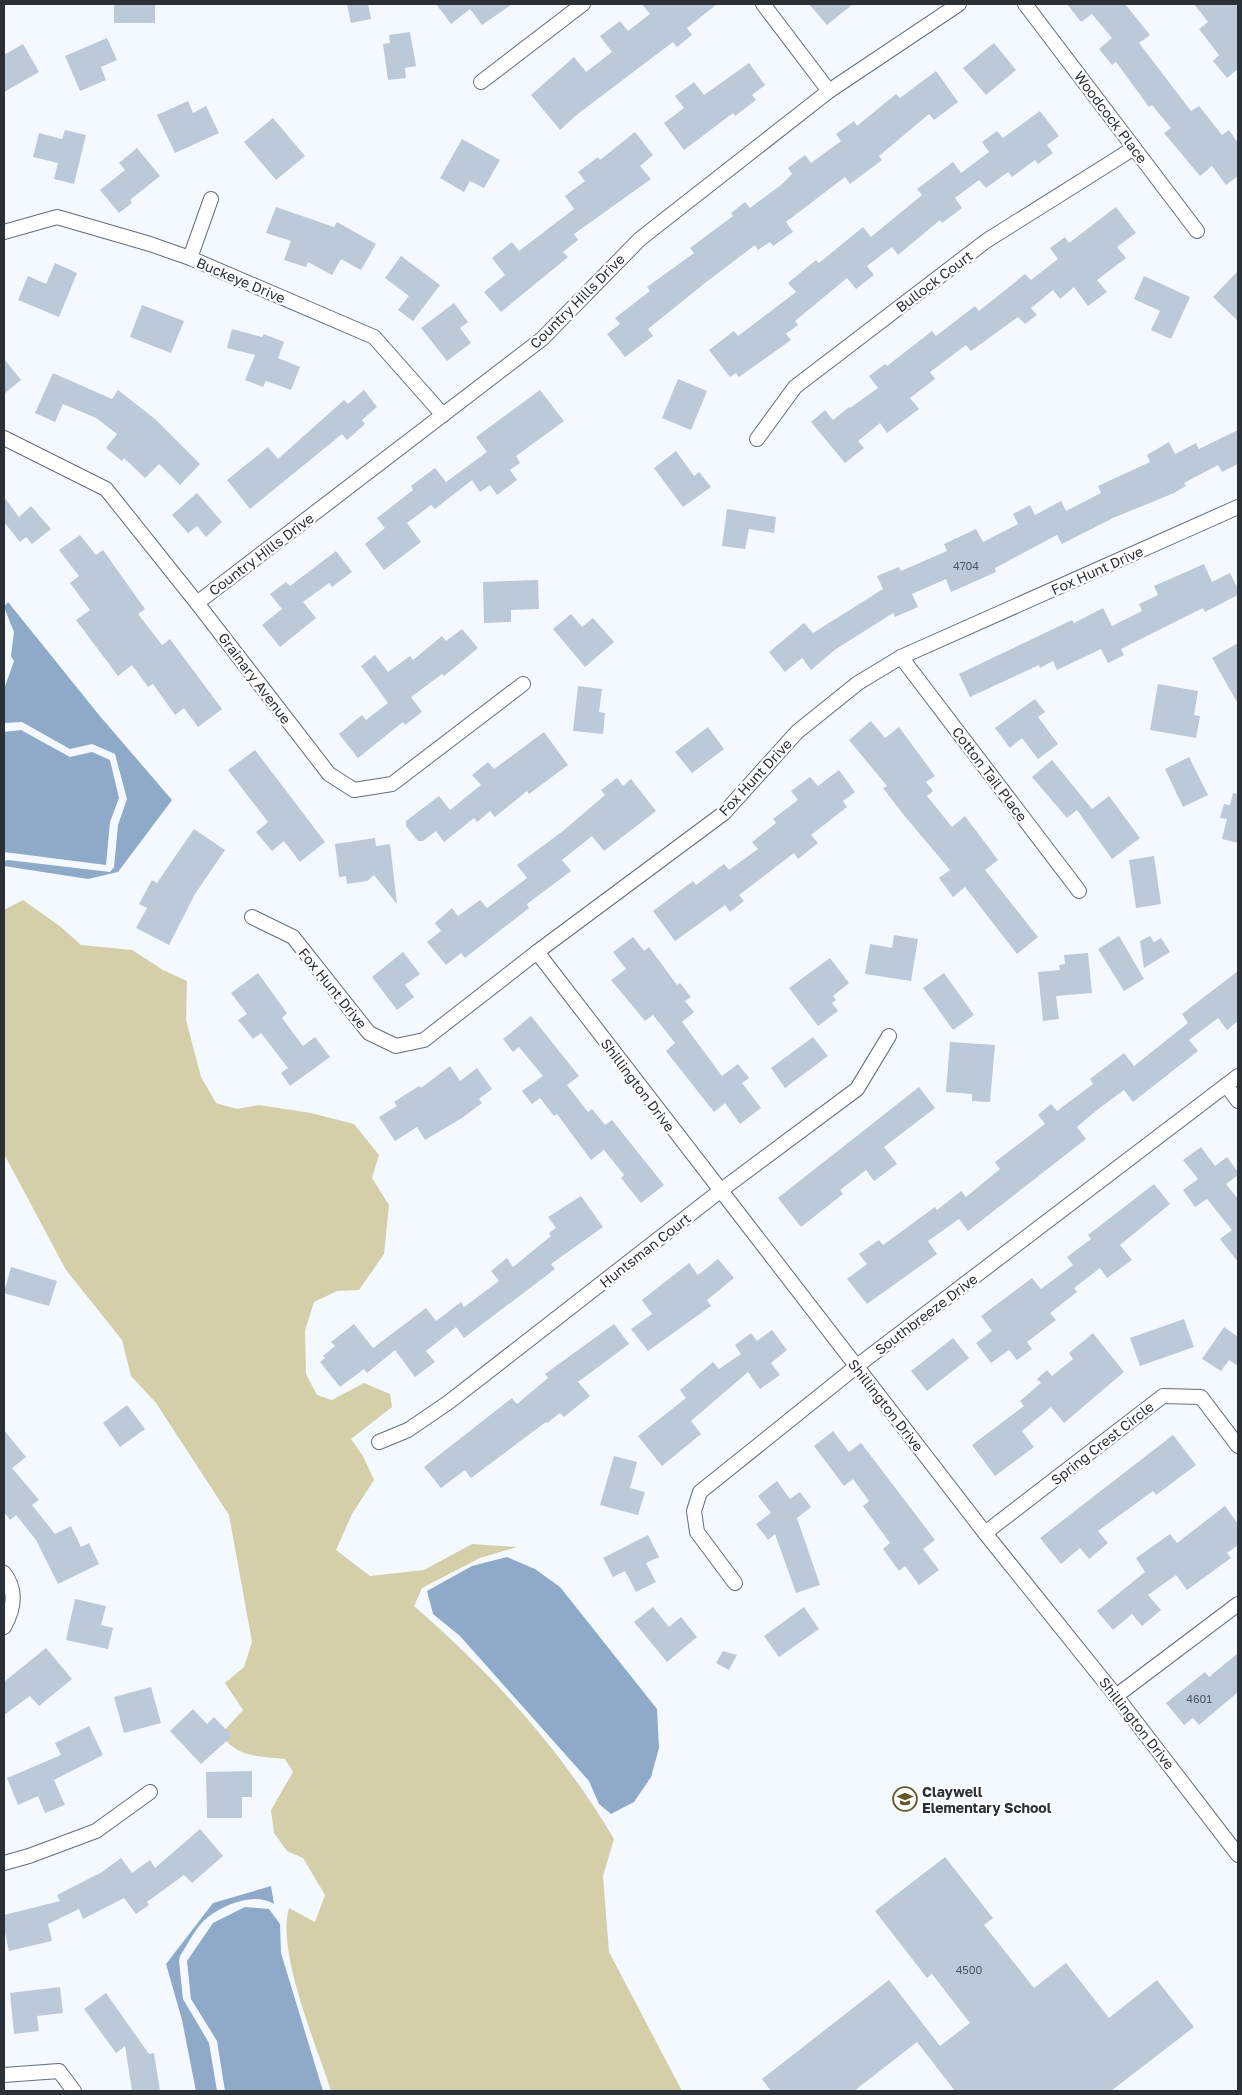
<svg xmlns="http://www.w3.org/2000/svg" width="1242" height="2095" viewBox="0 0 1242 2095" font-family="'Golos Text',sans-serif">
<rect width="100%" height="100%" fill="#f3f9ff"/>
<path fill="#d4cfa8" d="M23,900l38,27 20,18 51,5 31,20 24,11 -1,39 15,57 15,26 21,6 22,-4 52,8 43,11 25,31 -7,23 17,27 -5,49 -25,36 -22,1 -23,11 -9,29 1,43 11,21 15,5 32,-17 26,11 2,13 -41,32 12,17 11,24 -22,34 -16,36 34,26 54,-6 48,-26 45,3 -37,11 -58,30 -8,18c79,69 147,143 200,233l-11,37 6,76 73,139h-351c-14,-45 -55,-139 -42,-183l26,14 10,-27 -22,-37 -16,-7 -13,-18 -3,-23 22,-38 -8,-13c-25,-3 -49,-1 -64,-25l22,-24 -18,-27 19,-16 8,-25 -23,-127 -73,-112 -25,-27 -9,-36 -56,-70 -62,-116v-244z"/>
<g fill="#8eaac8">
<path d="M8,602l91,113 73,85 -54,72 -30,7 -84,-13v-5l4,-1 102,12 4,-5 4,-42 9,-26 -12,-45 -23,-10 -22,5 -48,-27 -18,1v-34l10,-28 -3,-5 3,-24 -10,-25z"/>
<path d="M21,730l49,27 22,-5 18,8 9,38 -9,24 -4,43 -102,-13v-120z"/>
<path d="M507,1557l28,12 25,18 97,122 2,39 -8,29 -17,25 -23,12 -12,-10 -10,-23 -129,-145 -27,-22 -6,-23 45,-25z"/>
<path d="M271,1886l3,18c-19,-12 -49,0 -66,13 -11,8 -20,27 -28,39l-1,5 4,38 26,44 8,48h-21l-14,-71 -16,-56 47,-61z"/>
<path d="M245,1907l24,2 11,15 1,29 42,138h-98l-8,-50 -26,-42 -4,-38 26,-38z"/>
</g>
<g fill="#bbc9d9">
<rect x="114" y="4" width="41" height="19"/>
<path d="M347,4h21l3,15 -20,4z"/>
<path d="M436,4h76l-30,21 -12,-16 -19,15z"/>
<path d="M642,4h75l-30,24 5,7 -15,12 -4,-5 -94,71 -19,17 -29,-35 43,-38 12,15 26,-20 -12,-16 20,-15 8,10 22,-17z"/>
<path d="M809,4h44l-26,21z"/>
<path d="M1067,4h58l25,31 -11,8 52,68 8,-5 23,29 7,-5 9,13v33l-12,9 -14,-19 -12,10 -36,-43 7,-5 -19,-23 -3,2 -33,-45 -4,3 -13,-16 13,-11 -20,-24 -11,8z"/>
<path d="M1194,4h44v65l-11,9 -14,-17 6,-6 -20,-26 9,-7z"/>
<path d="M410,32l6,34 -11,2 1,10 -18,2 -5,-36 7,-1 -1,-8z"/>
<path d="M107,38l10,22 -16,7 5,13 -26,11 -15,-35z"/>
<path d="M994,43l22,27 -30,25 -23,-27z"/>
<path d="M23,44l16,28 -35,20v-37z"/>
<path d="M749,63l16,22 -13,10 4,5 -21,16 -2,-3 -49,37 -20,-27 20,-15 -9,-12 19,-14 10,13z"/>
<path d="M936,71l22,31 -24,18 -5,-6 -50,42 3,4 -32,24 -5,-7 -59,45 7,10 -20,14 -3,-4 -12,8 -3,-5 -50,38 -57,46 5,7 -28,21 -18,-23 13,-10 -5,-6 35,-27 -3,-4 47,-34 -4,-5 43,-32 -2,-3 14,-11 5,6 31,-23 11,-11 -4,-6 17,-13 6,8 30,-22 -5,-7 18,-13 3,5 39,-32 4,4z"/>
<path d="M188,101l5,12 13,-7 13,27 -44,20 -18,-38z"/>
<path d="M1040,111l19,25 -12,9 6,8 -15,11 -3,-4 -23,17 -4,-5 -22,16 -7,-8 -24,18 7,10 -20,15 -2,-3 -42,35 -6,-8 -25,19 7,9 -18,14 -9,-11 -52,43 3,4 -12,9 5,6 -52,37 -3,-4 -6,4 -21,-27 25,-19 4,5 58,-44 -8,-9 28,-23 3,3 44,-36 8,10 51,-42 -5,-6 36,-27 8,11 28,-21 -7,-10 15,-11 6,7z"/>
<path d="M273,118l32,38 -29,24 -32,-38z"/>
<path d="M65,130l21,5 -12,49 -20,-5 4,-16 -25,-6 6,-24 23,6z"/>
<path d="M635,132l18,23 -13,11 11,13 -77,55 4,6 -15,12 5,5 -67,55 -17,-20 21,-17 -13,-17 20,-16 7,9 55,-42 -9,-13 20,-15 -7,-9 20,-15 2,3z"/>
<path d="M462,139l38,21 -16,28 -14,-7 -6,11 -24,-14z"/>
<path d="M137,148l23,28 -30,24 2,3 -13,10 -19,-23 25,-20 -6,-7z"/>
<path d="M276,207l58,20 3,-5 39,22 -15,26 -20,-11 -9,16 -24,-13 -2,5 -22,-7 7,-19 -25,-8z"/>
<path d="M1116,207l20,26 -19,14 9,11 -29,22 10,12 -19,14 -14,-19 -14,12 -7,-9 -22,18 6,7 -12,9 -7,-7 -47,34 -5,-6 -36,27 5,7 -25,19 9,11 -32,24 -7,-10 -22,18 6,7 -19,15 -34,-41 14,-12 8,10 16,-13 1,1 28,-20 -9,-12 16,-12 2,2 45,-35 4,5 39,-30 4,5 46,-37 6,6 27,-21 -8,-11 15,-11 4,6z"/>
<path d="M401,256l39,29 -27,36 -15,-11 11,-14 -24,-18z"/>
<path d="M55,263l22,10 -18,44 -41,-17 10,-24 18,8z"/>
<path d="M1238,271v50l-25,-24z"/>
<path d="M1144,276l46,21 -19,42 -20,-9 9,-19 -26,-12z"/>
<path d="M454,303l14,19 -8,6 11,15 -24,18 -26,-33z"/>
<path d="M142,305l42,16 -13,32 -41,-16z"/>
<path d="M232,329l30,8 2,-3 20,8 -6,16 22,9 -9,23 -25,-9 -3,6 -18,-7 10,-25 -28,-7z"/>
<path d="M4,359l17,21 -17,14z"/>
<path d="M53,373l59,26 6,-9 37,29 45,45 -20,21 -21,-21 -14,14 -21,-20 -2,3 -16,-13 11,-14 -21,-16 -33,-14 -8,18 -20,-9z"/>
<path d="M678,379l29,12 -16,39 -29,-12z"/>
<path d="M364,390l13,17 -15,13 3,4 -18,16 -5,-6 -92,75 -23,-29 41,-33 10,12 66,-59 4,4z"/>
<path d="M540,390l24,31 -48,35 4,7 -10,7 7,10 -20,15 -7,-10 -10,7 -8,-12 -37,29 -4,-4 -24,18 14,19 -37,28 -19,-26 20,-16 -8,-10 36,-28 -2,-4 24,-18 11,14 41,-30 -11,-15z"/>
<path d="M1238,430v34l-16,8 -4,-7 -34,18 2,3 -12,7 -61,25 -51,26 -5,-9 -62,33 1,4 -45,20 -5,-13 -34,15 6,13 -23,10 -2,-4 -57,36 -25,21 -9,-12 -17,14 -16,-20 35,-29 9,10 70,-44 -6,-13 22,-9 2,4 46,-20 -3,-7 32,-15 7,13 35,-18 -5,-10 17,-9 5,10 26,-14 5,10 35,-18 -3,-7 52,-24 -3,-7 22,-13 6,12 21,-11 3,6z"/>
<path d="M676,451l18,25 5,-4 12,15 -28,20 -29,-39z"/>
<path d="M197,493l25,29 -16,15 -9,-11 -9,7 -16,-18z"/>
<path d="M4,497l15,20 12,-11 20,23 -19,15 -6,-7 -6,5 -16,-20z"/>
<path d="M727,509l49,8 -2,16 -25,-4 -4,20 -23,-3z"/>
<path d="M80,535l16,20 7,-5 42,59 -7,5 24,31 8,-6 52,70 -24,18 -14,-19 -9,7 -22,-31 -5,3 -16,-22 -14,11 -42,-56 14,-10 -20,-27 9,-7 -20,-26z"/>
<path d="M336,551l16,21 -20,15 -3,-4 -26,19 13,16 -36,29 -18,-22 20,-16 -12,-15 16,-12 4,4z"/>
<path d="M1204,564l8,18 18,-9 8,16v6l-33,17 -2,-4 -82,41 3,6 -16,8 -7,-14 -44,21 -4,-9 -13,7 -1,-3 -69,32 -11,-23 113,-54 2,3 29,-15 9,18 30,-15 -3,-7 19,-9 -4,-9z"/>
<path d="M538,580l1,29 -28,1v12l-27,1 -1,-41z"/>
<path d="M571,614l11,13 11,-9 21,24 -29,25 -32,-38z"/>
<path d="M462,629l16,19 -34,28 -2,-2 -31,23 11,15 -17,13 -2,-3 -45,36 -19,-24 23,-19 4,5 22,-17 -27,-37 14,-11 13,17 22,-16 3,4 29,-24 4,5z"/>
<path d="M1238,643v61l-26,-46z"/>
<path d="M1158,684l40,7 -4,24 6,1 -4,22 -46,-8z"/>
<path d="M578,686l24,3 -3,23 6,1 -2,21 -30,-3z"/>
<path d="M1035,699l10,13 -7,5 20,27 -20,15 -16,-21 -12,10 -15,-20z"/>
<path d="M871,721l14,17 14,-11 36,49 -9,6 7,9 -6,5 25,31 13,-11 33,44 -13,10 53,67 -21,17 -52,-67 -12,10 -14,-19 11,-8 -47,-56 -20,-26 4,-2 -38,-46z"/>
<path d="M708,727l16,22 -32,24 -17,-21z"/>
<path d="M544,732l24,33 -39,29 -2,-3 -32,26 -5,-6 -13,11 -3,-4 -30,24 -8,-11 -13,10h-5l-12,-15v-5l33,-25 11,14 31,-25 -9,-10 16,-13 6,7z"/>
<path d="M255,750l70,92 -25,20 -16,-21 -12,10 -16,-19 12,-10 -40,-52z"/>
<path d="M1189,757l19,38 -25,12 -18,-38z"/>
<path d="M1052,760l40,49 17,-13 31,42 -28,21 -35,-49 -10,8 -35,-41z"/>
<path d="M839,770l16,22 -12,9 4,6 -36,28 7,8 -20,16 -4,-6 -55,42 5,6 -14,11 -5,-7 -50,36 -22,-30 40,-30 3,4 28,-21 5,6 29,-21 -6,-7 24,-19 -3,-4 25,-19 -7,-9 19,-14 8,9z"/>
<path d="M617,778l6,8 8,-7 25,32 -52,40 -12,-15 -30,24 9,11 -44,33 2,4 -64,50 -4,-5 -15,12 -19,-23 14,-11 -6,-8 17,-15 6,8 22,-16 7,8 40,-30 -10,-13 46,-34 42,-36 -4,-5z"/>
<path d="M1233,793l5,1v49l-16,-4 5,-20 -7,-1 4,-14 6,1z"/>
<path d="M194,829l31,21 -30,44 -26,51 -33,-17 11,-20 -8,-4 13,-24 5,3z"/>
<path d="M375,838l1,8 14,-2 7,60 -23,-29 -7,6 -20,3 -1,-8 -7,1 -4,-33z"/>
<path d="M1154,856l7,48 -25,4 -7,-48z"/>
<path d="M894,935l24,4 -7,42 -46,-7 5,-30 22,4z"/>
<path d="M1119,936l25,43 -20,12 -26,-42z"/>
<path d="M1150,936l4,6 7,-4 9,14 -26,16 -4,-27z"/>
<path d="M633,937l11,14 5,-4 28,38 3,-2 11,14 -6,4 9,11 -12,10 40,54 16,-12 11,14 -7,5 19,25 -21,16 -15,-21 -11,9 -48,-61 9,-8 -22,-28 -8,6 -34,-41 15,-11 -13,-17z"/>
<path d="M403,952l17,22 -15,11 9,12 -17,13 -25,-33z"/>
<path d="M1088,953l4,40 -36,3 3,23 -16,2 -5,-49 22,-2 -1,-5 6,-1 -1,-9z"/>
<path d="M830,958l19,25 -16,13 3,4 -4,3 6,8 -20,15 -29,-38z"/>
<path d="M1238,971v50l-11,9 -9,-12 -29,22 9,11 -65,51 -9,-12 -27,20 -20,17 9,12 -118,92 -9,-12 -31,22 9,13 -70,50 -20,-25 20,-15 -8,-10 20,-14 4,5 52,-38 2,3 24,-19 5,6 34,-28 -5,-7 50,-38 -7,-9 13,-11 6,7 36,-27 -3,-5 34,-26 10,13 54,-43 -6,-9z"/>
<path d="M258,973l29,40 -5,5 21,28 12,-9 15,20 -40,29 -9,-13 7,-5 -27,-35 -8,6 -15,-19 9,-6 -16,-21z"/>
<path d="M944,973l30,42 -21,15 -30,-42z"/>
<path d="M531,1016l48,60 -12,9 21,27 4,-3 13,16 7,-5 52,65 -23,18 -20,-25 3,-3 -20,-25 -13,10 -34,-46 -3,2 -14,-18 -8,6 -10,-13 21,-15 -24,-29 -6,5 -10,-13z"/>
<path d="M813,1037l15,19 -43,32 -14,-20z"/>
<path d="M950,1042l45,3 -5,57 -18,-1v-7l-26,-2z"/>
<path d="M450,1066l10,15 17,-13 15,21 -13,10 3,4 -20,15 -37,22 -8,-13 -22,14 -16,-24 18,-11 -3,-4 25,-16 2,2z"/>
<path d="M919,1087l16,21 -51,39 13,17 -23,17 -8,-11 -26,20 3,4 -42,33 -23,-29z"/>
<path d="M1201,1147l14,19 12,-9 11,15v3l-12,9 12,15v63l-18,-23 12,-9 -25,-31 -12,8 -12,-17 15,-11 -15,-19z"/>
<path d="M1154,1184l16,20 -50,41 12,15 -25,18 -7,-10 -26,20 3,4 -27,21 6,7 -29,22 5,7 -15,11 -8,-10 -18,13 -15,-20 16,-12 -11,-15 51,-38 9,11 32,-24 -6,-8 24,-18 -3,-4z"/>
<path d="M581,1196l22,31 -52,37 4,5 -91,69 -8,-11 -30,24 9,11 -20,15 -20,-27 -28,23 -3,-4 -24,18 -20,-25 5,-4 -2,-2 12,-10 -4,-4 23,-18 19,24 53,-40 10,13 25,-19 3,5 35,-26 -8,-10 16,-13 6,9 38,-31 -2,-3 7,-5 -8,-11z"/>
<path d="M718,1259l16,19 -27,22 4,6 -63,45 -17,-22 21,-15 -10,-14 47,-37 9,12z"/>
<path d="M11,1267l46,14 -8,25 -45,-13z"/>
<path d="M1184,1319l10,28 -54,19 -10,-28z"/>
<path d="M614,1324l15,20 -51,38 12,14 -26,21 -4,-4 -13,10 -1,-1 -75,56 -6,-8 -24,18 -17,-21 88,-69 5,6 31,-26 -3,-4z"/>
<path d="M1224,1327l14,10v29l-9,-6 -8,11 -19,-12z"/>
<path d="M772,1330l15,20 -16,13 9,12 -20,14 -12,-17 -57,49 10,13 -39,32 -24,-30 48,-38 -6,-8 33,-28 6,7 22,-15 -6,-9 16,-12 6,8z"/>
<path d="M1093,1333l31,39 -60,51 -13,-16 -29,24 12,16 -39,29 -23,-31 52,-39 -4,-5 21,-18 -4,-4 10,-9 5,6 21,-17 -4,-6z"/>
<path d="M953,1338l16,20 -42,33 -16,-20z"/>
<path d="M127,1405l18,24 -25,18 -17,-24z"/>
<path d="M4,1430l22,27 -14,11 27,32 -7,5 23,29 16,-8 10,21 8,-4 10,21 -41,20 -22,-44 -20,-25 -6,5 -6,-8z"/>
<path d="M833,1431l16,21 12,-9 74,97 -12,9 16,21 -20,15 -14,-19 -6,5 -16,-22 7,-6 -27,-37 6,-5 -16,-22 -9,7 -30,-40z"/>
<path d="M1173,1435l23,30 -40,30 -3,-4 -55,40 10,12 -19,16 -9,-11 -19,16 -21,-26z"/>
<path d="M614,1456l23,6 -7,26 15,4 -7,23 -38,-10z"/>
<path d="M777,1481l13,18 10,-7 11,15 -14,11 23,67 -24,8 -21,-59 -7,6 -12,-16 15,-11 -13,-17z"/>
<path d="M1225,1506l13,18v21l-11,8 4,5 -44,32 -11,-15 -28,20 13,15 -19,16 -10,-12 -19,16 -16,-19 48,-39 -9,-14 34,-24 7,9z"/>
<path d="M648,1535l11,22 -13,6 10,19 -20,10 -11,-21 -12,6 -10,-19z"/>
<path d="M75,1599l31,7 -5,19 12,3 -5,21 -42,-9z"/>
<path d="M653,1607l16,20 12,-10 16,20 -30,25 -33,-40z"/>
<path d="M804,1607l15,22 -40,28 -15,-21z"/>
<path d="M46,1648l26,31 -33,27 -9,-10 -26,19v-33z"/>
<path d="M723,1651l14,4 -8,15 -13,-7z"/>
<path d="M1238,1653v39l-39,33 -6,-7 -9,7 -18,-22 39,-31 4,5z"/>
<path d="M151,1687l10,36 -37,10 -10,-36z"/>
<path d="M193,1709l14,15 7,-7 18,19 -31,28 -31,-33z"/>
<path d="M89,1726l14,29 -49,25 11,25 -20,8 -7,-17 -20,9 -11,-27 54,-23 -6,-12z"/>
<path d="M252,1771v26h-10v21h-35l-1,-46z"/>
<path d="M200,1829l23,27 -31,27 -8,-8 -37,27 2,3 -13,9 -12,-16 -41,21 -4,-10 -31,15 4,17 -43,10 -5,-23v-13l56,-14 -3,-6 45,-23 19,-14 11,15 18,-13 5,8z"/>
<path d="M945,1857l48,61 -9,7 50,63 32,-25 43,55 48,-38 37,47 -83,64h-156l-38,-49 -63,49h-83l-9,-12 127,-99 51,66 30,-23 -38,-49 -5,4 -52,-67z"/>
<path d="M60,1987l3,26 -26,3 2,15 -25,3 -4,-41z"/>
<path d="M106,1993l43,61 5,-1 6,38h-28l-7,-45 -9,7 -32,-44z"/>
</g>
<g fill="none" stroke-linecap="round" stroke-linejoin="round">
<g stroke="#616e7c" stroke-width="16">
<g id="minor">
<path d="M763,4l66,87"/>
<path d="M1025,4l172,227"/>
<path d="M481,82l102,-78"/>
<path d="M4,232l53,-15 93,27 40,14 184,79 69,78"/>
<path d="M190,258l21,-59"/>
<path d="M4,438l102,51 91,114 132,171 25,16 38,-6 131,-100"/>
<path d="M757,439l38,-52 191,-146 148,-93"/>
<path d="M197,603l345,-264 98,-100 189,-148 130,-87"/>
<path d="M901,657l178,234"/>
<path d="M252,917l41,20 76,96 27,13 28,-6 113,-88 187,-139 73,-81 61,-49 43,-26 337,-150"/>
<path d="M537,952l448,581 131,163 122,159"/>
<path d="M1226,1085l12,16"/>
<path d="M379,1442l29,-12 41,-28 271,-211 137,-102 32,-53"/>
<path d="M985,1533l178,-137 38,1 37,49"/>
<path d="M4,1573c13,17 10,36 0,54"/>
<path d="M735,1583l-38,-51 -3,-21 6,-19 157,-126 381,-290"/>
<path d="M1116,1696l122,-92"/>
<path d="M4,1863l25,-7 67,-25 54,-39"/>
<path d="M4,2075l55,-4 15,20"/>
</g>
</g>
<use href="#minor" stroke="#fff" stroke-width="14"/>
</g>
<defs>
<g id="school-ring" transform="scale(1.25)"><circle r="9.5" fill="#fff" stroke="#605926" stroke-width="1.5"/><path d="M0-5L7-2L0 1L-7-2ZM-4 1L0 2.5L4 1V4Q0 6-4 4Z" fill="#605926"/></g>
</defs>
<g fill-rule="evenodd">
<use href="#school-ring" x="905" y="1799"/>
</g>
<g text-anchor="middle" dominant-baseline="central" stroke-width="4.5" stroke-linejoin="round" paint-order="stroke">
<g font-size="11" fill="#4f565f">
<text x="966" y="565">4704</text>
<text x="1199" y="1698">4601</text>
<text x="969" y="1969">4500</text>
</g>
<g font-size="14" fill="#2b3036" stroke="#fff">
<text transform="translate(1111 117) rotate(53)">Woodcock Place</text>
<text transform="translate(241 280) rotate(23)">Buckeye Drive</text>
<text transform="translate(934 281) rotate(-37)">Bullock Court</text>
<text transform="translate(577 301) rotate(-45)">Country Hills Drive</text>
<text transform="translate(261 554) rotate(-37)">Country Hills Drive</text>
<text transform="translate(1097 570) rotate(-24)">Fox Hunt Drive</text>
<text transform="translate(255 678) rotate(53)">Grainary Avenue</text>
<text transform="translate(990 774) rotate(53)">Cotton Tail Place</text>
<text transform="translate(755 777) rotate(-47)">Fox Hunt Drive</text>
<text transform="translate(333 988) rotate(51)">Fox Hunt Drive</text>
<text transform="translate(638 1085) rotate(53)">Shillington Drive</text>
<text transform="translate(645 1250) rotate(-38)">Huntsman Court</text>
<text transform="translate(926 1314) rotate(-37)">Southbreeze Drive</text>
<text transform="translate(886 1405) rotate(52)">Shillington Drive</text>
<text transform="translate(1102 1443) rotate(-38)">Spring Crest Circle</text>
<text transform="translate(1137 1723) rotate(52)">Shillington Drive</text>
</g>
<g font-size="14" font-weight="bold" fill="#2b3036" stroke="#fff" text-anchor="start">
<text x="922" y="1791">Claywell<tspan x="922" dy="16">Elementary School</tspan></text>
</g>
</g>
<rect width="1242" height="2095" fill="none" stroke="#2b3036" stroke-width="10"/>
</svg>
